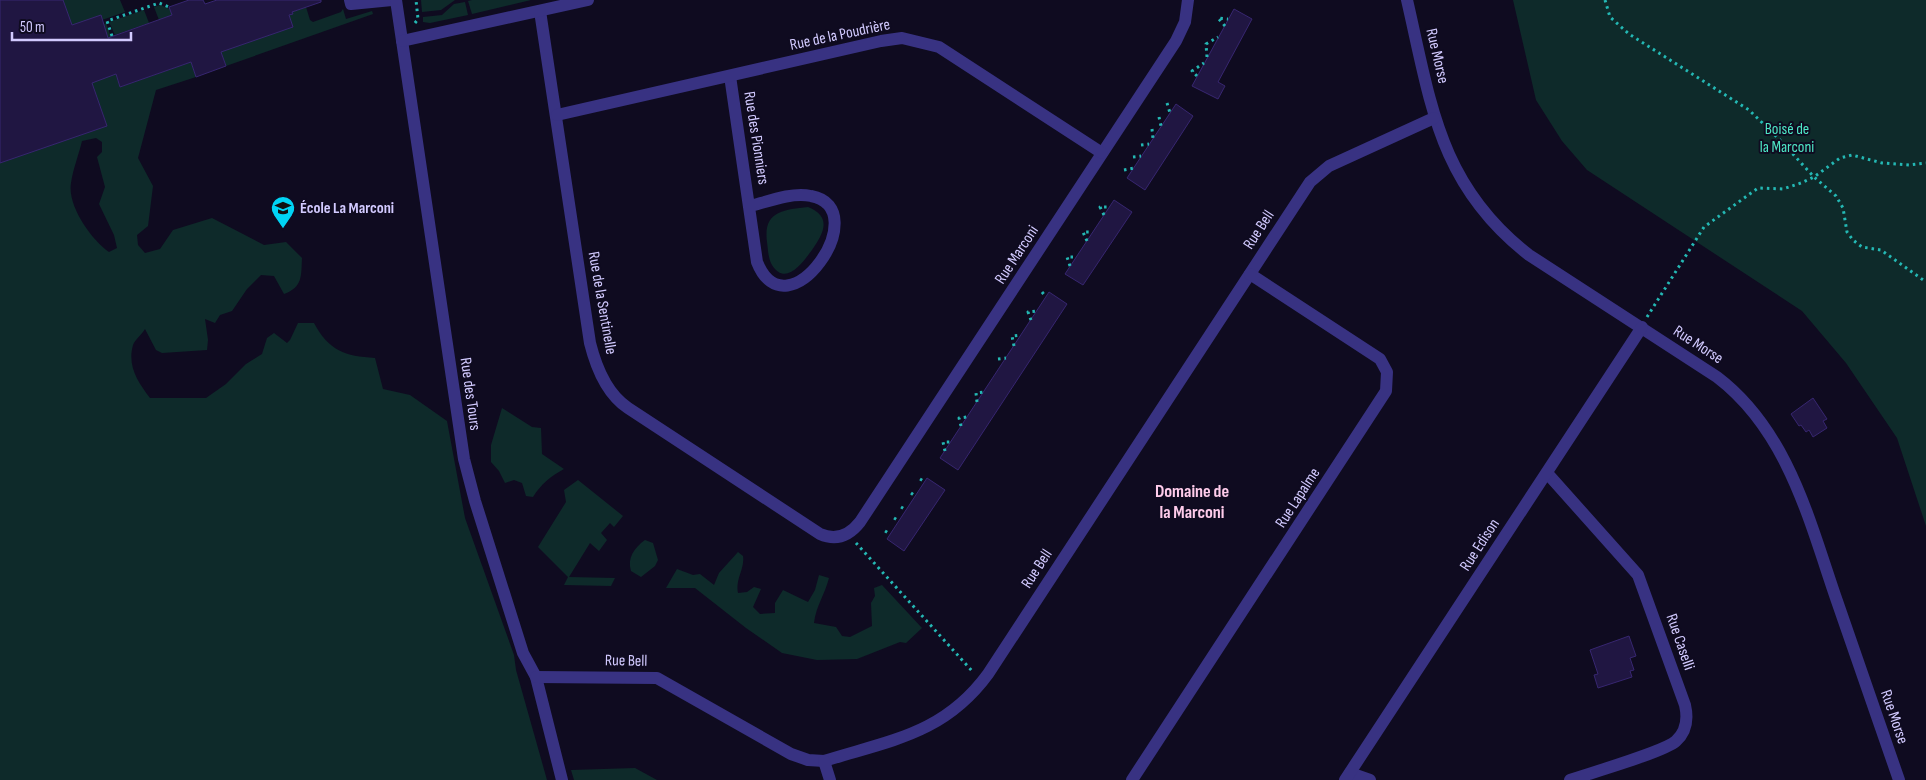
<svg xmlns="http://www.w3.org/2000/svg" width="1926" height="780" viewBox="0 0 1926 780" font-family="'Sofia Sans Condensed',sans-serif">
<rect width="100%" height="100%" fill="#0f0b20"/>
<g fill="#0e2a2a" fill-rule="evenodd">
<path d="M0,0h120l5,12 -23,8 2,4 2,-1 5,14 -7,2 16,48 71,-25 5,15 -40,13 -18,68 15,28 -5,40 -11,9 1,10 7,8 15,-4 13,-19 39,-12 52,27 22,-3 16,16c-1,18 1,29 -18,36l-10,-18 -13,-1 -14,14 -15,22 -12,4 -5,8 -10,-4 3,21 -1,10 -45,3 -6,-3 -11,-21c-3,5 -10,11 -12,16 -6,21 5,37 17,53h56l20,-14 20,-20 16,-10 5,-16 7,-5 13,10 3,-3 8,-17h16c15,28 31,33 61,35l8,31 27,6 37,26 18,97 49,137 2,15 31,110h-547zM96,138l6,4v10l-5,5 8,30 -6,17 15,31 3,13 -8,4c-17,-12 -42,-46 -38,-69 2,-14 8,-29 11,-42z"/>
<path d="M421,0h34l-14,10 -19,2z"/>
<path d="M531,0l-59,14 -4,-13 4,-1z"/>
<path d="M1513,0h413v526l-29,-88 -51,-75 -44,-52 -215,-141 -25,-29 -26,-41z"/>
<path d="M465,2l3,13 -38,8 -7,-1v-5l19,-2 12,-11z"/>
<path d="M160,5l10,4 2,6 -13,5 -5,-13z"/>
<path d="M306,7l4,13 3,2 28,-10 2,-3 3,10 26,-8 1,3 -147,52 -5,-14 71,-38v-2z"/>
<path d="M144,10l5,13 -34,12 -6,-13z"/>
<path d="M808,207c25,10 15,27 4,43 -9,12 -26,37 -40,15 -4,-7 -4,-16 -5,-23 -4,-31 16,-32 41,-35z"/>
<path d="M502,408l30,19 9,1 1,26 22,15c-13,7 -23,15 -31,28l-7,-1 -4,-13 -8,-3 -9,3 -6,-12 -8,-9v-17z"/>
<path d="M578,480l45,36 -9,11 -4,-4 -9,10 6,7 -8,11 -9,-8 -21,34 46,1 -4,8 -47,-1 4,-8 -30,-30 28,-45 -2,-12z"/>
<path d="M645,540l8,3 5,17 -3,6 -14,11 -10,-6c-4,-13 3,-23 14,-31z"/>
<path d="M738,552l5,4c2,13 -8,23 -5,37l9,-1 7,-5 7,2 -8,18 7,7 15,-1v-10l8,-13 25,12 7,-12 4,-15 10,3c-4,16 -13,28 -15,45l22,4 6,9 8,1 22,-11 -1,-23 4,-7 -1,-8 8,-3 40,43 -16,15 -6,-1 -43,17 -40,1 -35,-7 -36,-25 -51,-40h-29l11,-19 16,6 7,-1 14,11 5,-12z"/>
<path d="M635,768l22,12h-83l-3,-10z"/>
</g>
<g fill="#201642" stroke="#372670">
<path d="M0,0h63l9,25 29,-10 7,23 64,-23 -3,-8 20,-7h14l2,4 12,-4h104v2l-29,10 1,2 -4,1 4,12 -72,25 5,14 -30,11 -5,-15 -71,25 -4,-13 -24,9 15,43 -107,37z"/>
<path d="M1234,9l18,10 -34,63 7,4 -7,13 -26,-13z"/>
<path d="M1176,104l17,12 -48,74 -18,-12z"/>
<path d="M1114,200l18,12 -49,73 -18,-11z"/>
<path d="M1049,292l18,12 -109,166 -18,-12z"/>
<path d="M1813,398l14,21 -4,2 4,7 -14,9 -4,-7 -3,2 -5,-7 -2,1 -8,-12z"/>
<path d="M927,478l18,12 -41,61 -17,-12z"/>
<path d="M1629,636l7,20 -6,2 4,12 -4,1 2,6 -34,11 -4,-13 4,-1 -8,-24z"/>
</g>
<g fill="none" stroke-linecap="round" stroke-linejoin="round">
<g stroke="#24b8b4" stroke-width="3" stroke-dasharray="2.5 4" stroke-linecap="butt">
<path d="M1605,0l5,17 19,17 120,76 30,29 35,38 22,19 7,12 4,24 6,8 9,7 19,3 45,32"/>
<path d="M415,23l3,-4 -2,-19"/>
<path d="M1225,26l-7,-8 10,1"/>
<path d="M112,36l-5,-15 52,-18 10,4"/>
<path d="M1207,57l-1,-13 12,-7"/>
<path d="M1197,76l-5,-5 12,-8"/>
<path d="M1167,103l3,10"/>
<path d="M1159,117l2,9"/>
<path d="M1152,129l1,10"/>
<path d="M1141,145l8,-1"/>
<path d="M1133,157l8,-1"/>
<path d="M1124,170l10,-2"/>
<path d="M1104,215l-4,-8h10"/>
<path d="M1087,241l-4,-9h9"/>
<path d="M1070,266l-3,-9h9"/>
<path d="M1042,292l4,5"/>
<path d="M1647,317l57,-90 54,-39 25,1 18,-6 13,-6 26,-19 12,-3 30,8 27,2 17,-2"/>
<path d="M1031,320l-3,-8 9,-1"/>
<path d="M1014,346l-2,-10 9,-1"/>
<path d="M998,359l8,-1"/>
<path d="M977,402l-1,-9 8,-1"/>
<path d="M961,426l-2,-8 8,-1"/>
<path d="M945,451l-2,-9h8"/>
<path d="M920,479l5,3"/>
<path d="M911,493l4,3"/>
<path d="M901,507l5,3"/>
<path d="M894,518l5,3"/>
<path d="M885,531l5,3"/>
<path d="M856,543l117,129"/>
</g>
<g stroke="#383282" stroke-width="12">
<path d="M350,0l1,4 41,-4"/>
<path d="M396,0l68,459 11,42 48,152 13,24 26,103"/>
<path d="M1407,0c24,104 32,185 122,255l188,122c71,54 92,143 120,224 20,59 41,119 62,179"/>
<path d="M540,11l50,332c6,24 17,51 38,65l192,126c16,7 29,2 40,-12l316,-481 9,-19 3,-22"/>
<path d="M402,41l186,-41"/>
<path d="M730,76l27,186c30,76 120,-54 54,-66 -19,-4 -42,5 -60,10"/>
<path d="M557,115l324,-74 21,-3 37,9 163,106"/>
<path d="M1547,473l91,102 47,130c3,13 2,26 -9,36 -12,11 -86,32 -106,39"/>
<path d="M536,677l121,1 134,76 17,6 16,1c67,-21 120,-27 164,-87l322,-492 19,-16 105,-48"/>
<path d="M824,761l6,19"/>
<path d="M1350,773l20,7"/>
<path d="M1132,780l254,-389 1,-19 -7,-13 -130,-85"/>
<path d="M1345,780l297,-453"/>
</g>
</g>
<defs>
<g id="school-pin" transform="scale(1.25)"><path d="M0 17L-7.5 6A9.5 9.5 0 1 1 7.5 6Z" fill="#00d4f5" stroke="#0f0b20"/><path d="M0-5L7-2L0 1L-7-2ZM-4 1L0 2.5L4 1V4Q0 6-4 4Z" fill="#111"/></g>
</defs>
<g fill-rule="evenodd">
<use href="#school-pin" x="283" y="208"/>
</g>
<g text-anchor="middle" dominant-baseline="central" stroke-width="4" stroke-linejoin="round" paint-order="stroke">
<g font-size="16" fill="#d2caff" stroke="#0f0b20">
<text transform="translate(840 35) rotate(-12)">Rue de la Poudrière</text>
<text transform="translate(1437 56) rotate(77)">Rue Morse</text>
<text transform="translate(756 138) rotate(81)">Rue des Pionniers</text>
<text transform="translate(1259 230) rotate(-57)">Rue Bell</text>
<text transform="translate(1017 255) rotate(-57)">Rue Marconi</text>
<text transform="translate(602 303) rotate(80)">Rue de la Sentinelle</text>
<text transform="translate(1698 345) rotate(33)">Rue Morse</text>
<text transform="translate(470 394) rotate(82)">Rue des Tours</text>
<text transform="translate(1298 498) rotate(-57)">Rue Lapalme</text>
<text transform="translate(1480 545) rotate(-57)">Rue Edison</text>
<text transform="translate(1037 569) rotate(-57)">Rue Bell</text>
<text transform="translate(1680 642) rotate(71)">Rue Caselli</text>
<text transform="translate(626 661) rotate(1)">Rue Bell</text>
<text transform="translate(1894 717) rotate(71)">Rue Morse</text>
</g>
<g font-size="16" fill="#4ee7c6" stroke="#0f0b20">
<text x="1787" y="129">Boisé de<tspan x="1787" dy="18">la Marconi</tspan></text>
</g>
<g font-size="16" font-weight="bold" fill="#d2caff" stroke="#0f0b20" text-anchor="start">
<text x="300" y="208">École La Marconi</text>
</g>
<g font-size="18" font-weight="bold" fill="#ffcceb" stroke="#0f0b20">
<text x="1192" y="491">Domaine de<tspan x="1192" dy="21">la Marconi</tspan></text>
</g>
</g>
<path d="M12 32v8h119v-8" fill="none" stroke="#d2caff" stroke-width="2.5"/>
<text x="20" y="32" font-size="15" fill="#d2caff" stroke="#0f0b20" stroke-width="4" paint-order="stroke">50 m</text>
</svg>
